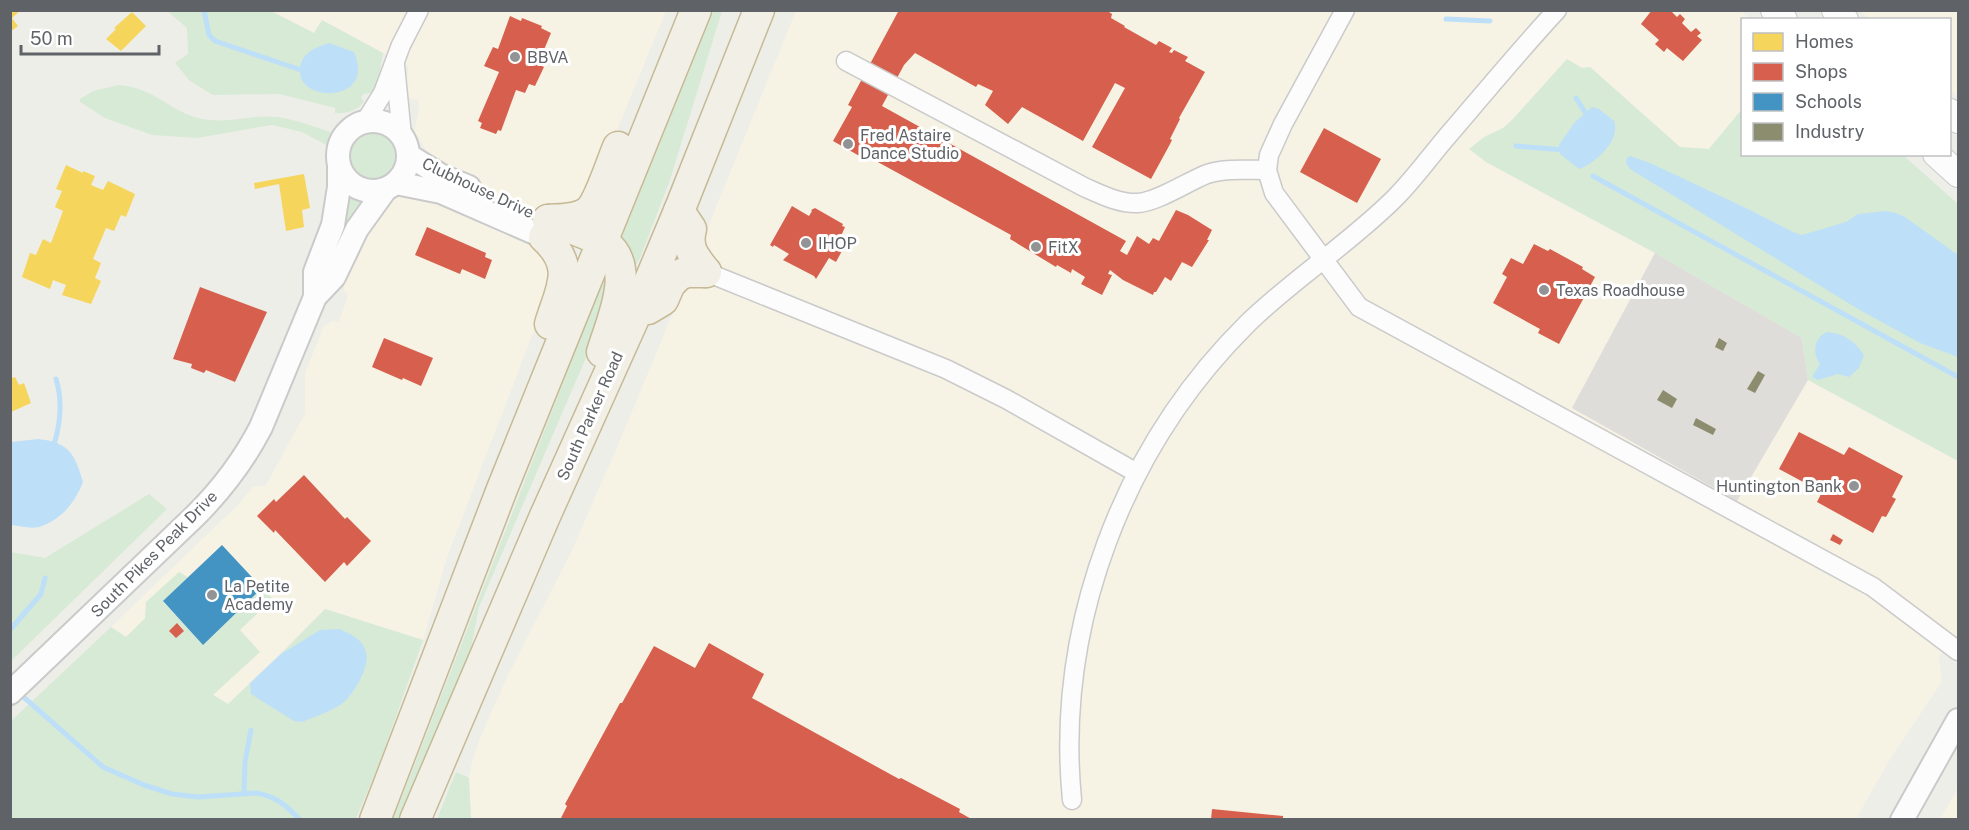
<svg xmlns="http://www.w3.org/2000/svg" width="1969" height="830" viewBox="0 0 1969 830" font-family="'Public Sans',sans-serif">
<rect width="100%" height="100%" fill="#eeeee9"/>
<g fill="#f7f3e4">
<path d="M271,11h395l-75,182 -8,10 -136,354 -24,83 -98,-31 -97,95 -117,-77 129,-124 13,-16 13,-2 39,-71v-41l19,-47 8,-5 7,1 9,-26 -4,-6v-9l22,-53 29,-35 22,1 12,-40 -15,-23 5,-20 -1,-11 -12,-3 2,-31 -86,-46 -8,13z"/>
<path d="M796,11h944l11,8 -9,1v89l-33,40 -29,-2 -90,-80 -8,1 -15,-9 -54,60 -9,9 -34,22 16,12 169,91 -83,155 165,93 71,-121 150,81v173l-19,23 3,23 -1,3 -51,76 -34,60 -1385,1 -2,-42 3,-16 8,-24 28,-63 62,-120 54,-124 56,-135 6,-7 10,-1 16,-39 -4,-2 -4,-10z"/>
<path d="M1860,11h98v87l-8,-9v-69l-80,-1z"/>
<path d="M1958,788v31h-18l15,-25z"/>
</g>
<path fill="#deddd9" d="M1655,253l147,85 6,42 -71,121 -165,-93z"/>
<g fill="#d7ead5">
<path d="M167,11h104l43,22 8,-13 61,33 -7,39 -12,2 -3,3 3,5c-8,9 -17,12 -29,11v-5l-56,-14 -66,1 -23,-14 -15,-18 13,-9 -1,-26z"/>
<path d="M713,11h9l-52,169 -30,78 -5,9 -4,1 -9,-17v-15z"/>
<path d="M1567,59l15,9 8,-1 90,80 29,2 33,-40v45l161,1 55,49v257l-150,-81 -6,-42 -147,-85 -169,-91 -17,-13 15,-12 19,-9 10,-9z"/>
<path d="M119,85c38,3 51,28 84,34 25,5 49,-5 73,-2 15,1 47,12 62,18l-6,13 -30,-16 -30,-7 -75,13 -45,-3 -47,-17 -25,-16v-3l13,-8z"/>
<circle cx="374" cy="156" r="27"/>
<path d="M348,191l20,8 -26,49 -9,-6z"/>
<path d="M606,272l6,25 -133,310 -9,47 -72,165 -5,1z"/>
<path d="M149,494l18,15 -156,152v-109l34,6z"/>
<path d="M179,572l9,5 -25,25 40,42 59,-56 11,11 -33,31 20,22 -47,43 15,9 53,-50 44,-45 98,31 -41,116 -26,63 -345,1v-99l100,-94 15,10 19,-19 1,-16z"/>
<path d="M456,772l13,6 2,41h-34z"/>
</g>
<g fill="#bedff8">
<path d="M329,43l25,9c23,52 -57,51 -54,18 1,-17 14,-22 29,-27z"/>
<path d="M1592,107l7,2 15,12c7,19 -18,42 -35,48l-19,-15 -1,-9 16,-23z"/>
<path d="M1630,156l20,7 94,44 49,25 9,3 44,-13 12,-8 28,-3 10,2 9,4 53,38v102l-38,-14 -62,-34 -228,-140 -4,-6 1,-5z"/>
<path d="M1827,332c17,1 28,10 37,23l-5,13 -10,9 -11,-3 -20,6 -6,-3 8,-13c-8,-12 -6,-26 7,-32z"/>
<path d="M38,439c31,3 37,15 45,43 -8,21 -22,38 -44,45 -8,2 -20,-1 -28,-2v-83z"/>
<path d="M339,629c10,4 24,10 27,23 4,14 -10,37 -19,47 -10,11 -31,17 -45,23l-8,-1 -43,-27 -1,-11 31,-29 39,-24z"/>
</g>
<g fill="#f6d55c">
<path d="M10,10h11l-9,8 6,8 -8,6z"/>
<path d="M132,12l14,14 -25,25 -15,-12 10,-10 -2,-1z"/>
<path d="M66,165l17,8v-2l12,5 -4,9 12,5 5,-9 27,13 -9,23 -5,-2 -7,16 -8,-3 -13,31 8,4 -6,15 6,3 -10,23 -29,-9 4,-10 -13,-5 -3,9 -28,-12 8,-24 6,2 7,-16 8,4 12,-32 -8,-4 7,-16 -6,-2z"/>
<path d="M304,174l6,34 -8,2 2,17 -18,4 -7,-47 -24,5 -1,-6z"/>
<path d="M15,377l4,8 5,-2 7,20 -20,9 -1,-33z"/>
</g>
<g fill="#d6604d">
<path d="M899,10h207l6,4 -1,4 14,8 -1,1 32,18 3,-4 13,7 -3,4 3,1 2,-3 14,7 -3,4 20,11 -26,46 1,1 -10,20 2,1 -3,6 -18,33 -59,-32 33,-59 -10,-5 -32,58 -61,-34 -14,17 -23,-19 8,-14 -15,-7 -2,3 -61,-34 -11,12 -22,41 244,135 -6,10 7,4 10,-19 12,8 4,-6 6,3 17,-31 12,5 24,15 -5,10h2l-17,27 -10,-5 -11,19 -6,-4 -9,15h-2l-1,3 -30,-15 -13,-10 -2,4 4,1 -10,20 -21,-11 4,-7 -13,-8 -1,4 -14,-8 -1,2 -46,-28 1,-4 -146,-80 -2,3 -30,-17 19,-34 -4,-2z"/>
<path d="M1652,10h18l7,7 3,-3 5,5 -3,4 9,9 5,-4 5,5 -4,3 5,4 -19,21 -16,-13 -3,4 -9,-8 4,-4 -18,-16z"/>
<path d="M510,16l11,5 1,-3 20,8 -1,2 10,5 -13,31 6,3 -9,19 -6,-2 -4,9 -9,-3 -15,41 -3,-1 -2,4 -16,-6 2,-5 -4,-2 21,-49 -15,-6 9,-19 5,2z"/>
<path d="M1324,128l57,31 -24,44 -57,-31z"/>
<path d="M792,206l17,10 3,-5 -1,-1 4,-2 28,16 -1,2 3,1 -8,18 6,4 -7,13 -7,-4 -13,21 -2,-3 -31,-16 6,-6 -15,-9 -1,2 -3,-2z"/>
<path d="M427,227l59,26 -1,4 7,3 -7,19 -23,-10 -2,5 -45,-19z"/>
<path d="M1534,244l14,7 2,-2 33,18 -1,2 13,8 -36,67 -21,-11 2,-4 -47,-26 14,-26 -5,-3 9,-16 12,6z"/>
<path d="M200,287l67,25 -32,70 -29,-12 -2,3 -13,-5 1,-4 -19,-5z"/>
<path d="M384,338l49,20 -12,28 -18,-8 -1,2 -30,-13z"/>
<path d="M1799,432l45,23 5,-8 54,29 -11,21 4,2 -10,18 -4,-1 -9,17 -56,-31 5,-10 -43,-23z"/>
<path d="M304,475l41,44 2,-2 24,24 -24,25 -3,-4 -19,20 -50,-52 -1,3 -17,-17 17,-17 2,3z"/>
<path d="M1833,534l10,6 -3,5 -10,-5z"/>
<path d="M177,623l7,8 -8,7 -7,-7z"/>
<path d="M709,643l55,31 -12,24 147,81 2,-1 59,31 -1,3 14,8h-413l7,-14 -2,-2 55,-101h2l32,-57 41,22z"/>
<path d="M1212,809l71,7v4h-72z"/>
</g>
<path fill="#4393c3" d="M222,545l40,43 -59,57 -40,-44z"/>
<g fill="#8c8c6e">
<path d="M1719,338l8,5 -4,8 -8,-4z"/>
<path d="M1758,371l7,4 -10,18 -8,-4z"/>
<path d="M1663,390l14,9 -5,9 -15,-8z"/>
<path d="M1696,418l20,11 -3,6 -20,-10z"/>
</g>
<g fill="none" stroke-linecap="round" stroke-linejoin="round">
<g stroke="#bedff8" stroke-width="5">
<path d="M204,10l5,25 6,6 92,31"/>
<path d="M1446,19l44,2"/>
<path d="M1576,98l12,19"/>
<path d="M1516,146l49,4"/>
<path d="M1593,176l365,201"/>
<path d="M53,448c7,-22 10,-47 3,-69"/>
<path d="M10,630l31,-36 4,-16"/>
<path d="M19,693l84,74 41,18 28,9 26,3 58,-4c20,3 31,13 44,27"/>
<path d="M244,793l1,-31 6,-32"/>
</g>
<g stroke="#cacaca" stroke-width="21">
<g id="minor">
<path d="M1345,10l-62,114 -14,31 -2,15 7,23 85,114 514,280 85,64"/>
<path d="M846,61l238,126c16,7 35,17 54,16 19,-1 49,-21 69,-29 19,-6 40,-4 60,-4"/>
<path d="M395,65l7,71"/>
<path d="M365,122l18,-29 18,-48 18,-35"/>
<path d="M706,272l240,97 60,30 131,74"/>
<path d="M1072,800c-17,-174 51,-353 175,-476 46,-45 102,-80 148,-126 18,-18 34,-40 50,-59 37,-43 73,-87 112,-129"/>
</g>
</g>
<g stroke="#cacaca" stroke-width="26">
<g id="tertiary">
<circle cx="373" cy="156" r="35"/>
<path d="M408,155l34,21 27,11"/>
<path d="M396,183l45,9 103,45"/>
<path d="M315,297v-25l18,-47 6,-38v-20"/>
<path d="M10,693l186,-178c26,-26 48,-55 65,-88l54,-130 19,-20 23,-48 28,-39"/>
<path d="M1902,820l56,-100"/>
</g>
</g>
<g stroke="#cacaca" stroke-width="28">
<g id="secondary">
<path d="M1774,10l10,10"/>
<path d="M1835,10l10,10"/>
<path d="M1950,112l8,8"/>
<path d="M1936,154l22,20"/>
</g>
</g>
<g stroke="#c6b996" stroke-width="33">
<g id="trunk">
<path d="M679,211l12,18c-5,19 3,28 15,43"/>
<path d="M548,220c18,7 40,13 56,23 34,23 7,79 -2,109"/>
<path d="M548,220c13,-1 30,0 41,-9 10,-9 23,-50 29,-64"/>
<path d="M544,237c33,30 17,51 6,87"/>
<path d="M648,309l15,-9 7,-16 9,-9 8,-3h19"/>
<path d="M375,820l127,-331 194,-479"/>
<path d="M415,820l130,-304 89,-198 45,-107 80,-201"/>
</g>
</g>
<use href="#minor" stroke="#fcfcfc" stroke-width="18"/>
<use href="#tertiary" stroke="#fcfcfc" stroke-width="22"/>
<use href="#secondary" stroke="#fcfcfc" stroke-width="26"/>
<use href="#trunk" stroke="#f2f0e6" stroke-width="30"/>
</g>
<g fill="#919394" stroke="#fff" stroke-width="2">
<circle cx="515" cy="57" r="6"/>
<circle cx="848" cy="144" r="6"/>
<circle cx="806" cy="243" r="6"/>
<circle cx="1036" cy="247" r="6"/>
<circle cx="1544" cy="290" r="6"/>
<circle cx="1854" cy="486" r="6"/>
<circle cx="212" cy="595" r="6"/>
</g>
<g text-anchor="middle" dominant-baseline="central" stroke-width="6" stroke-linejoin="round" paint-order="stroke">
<g font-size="16" fill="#5f6267" stroke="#fff" text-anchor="start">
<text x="527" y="57">BBVA</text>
<text x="860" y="135">Fred Astaire<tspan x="860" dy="18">Dance Studio</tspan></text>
<text x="818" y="243">IHOP</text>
<text x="1048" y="247">FitX</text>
<text x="1556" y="290">Texas Roadhouse</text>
<text x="1842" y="486" text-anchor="end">Huntington Bank</text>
<text x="224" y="586">La Petite<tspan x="224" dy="18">Academy</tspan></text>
</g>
<g font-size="16" fill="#5f6267" stroke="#fff">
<text transform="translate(478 188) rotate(25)">Clubhouse Drive</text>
<text transform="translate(590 416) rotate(-66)">South Parker Road</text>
<text transform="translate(154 554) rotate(-45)">South Pikes Peak Drive</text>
</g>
</g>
<rect width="1969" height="830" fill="none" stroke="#5f6267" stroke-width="24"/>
<rect x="1741" y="18" width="210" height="138" fill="#ffffff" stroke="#bfc0c2" stroke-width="1.5"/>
<rect x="1753" y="33" width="30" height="18" fill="#f6d55c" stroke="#bfc0c2" stroke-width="1.5"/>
<text x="1795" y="48" font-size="18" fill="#5f6267">Homes</text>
<rect x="1753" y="63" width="30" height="18" fill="#d6604d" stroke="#bfc0c2" stroke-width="1.5"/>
<text x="1795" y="78" font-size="18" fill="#5f6267">Shops</text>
<rect x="1753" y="93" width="30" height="18" fill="#4393c3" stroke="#bfc0c2" stroke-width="1.5"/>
<text x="1795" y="108" font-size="18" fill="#5f6267">Schools</text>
<rect x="1753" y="123" width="30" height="18" fill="#8c8c6e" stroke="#bfc0c2" stroke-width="1.5"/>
<text x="1795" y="138" font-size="18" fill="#5f6267">Industry</text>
<path d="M21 45v9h138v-9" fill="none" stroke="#5f6267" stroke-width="3"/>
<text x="30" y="45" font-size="18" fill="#5f6267" stroke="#ffffff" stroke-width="4.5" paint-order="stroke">50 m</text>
</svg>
